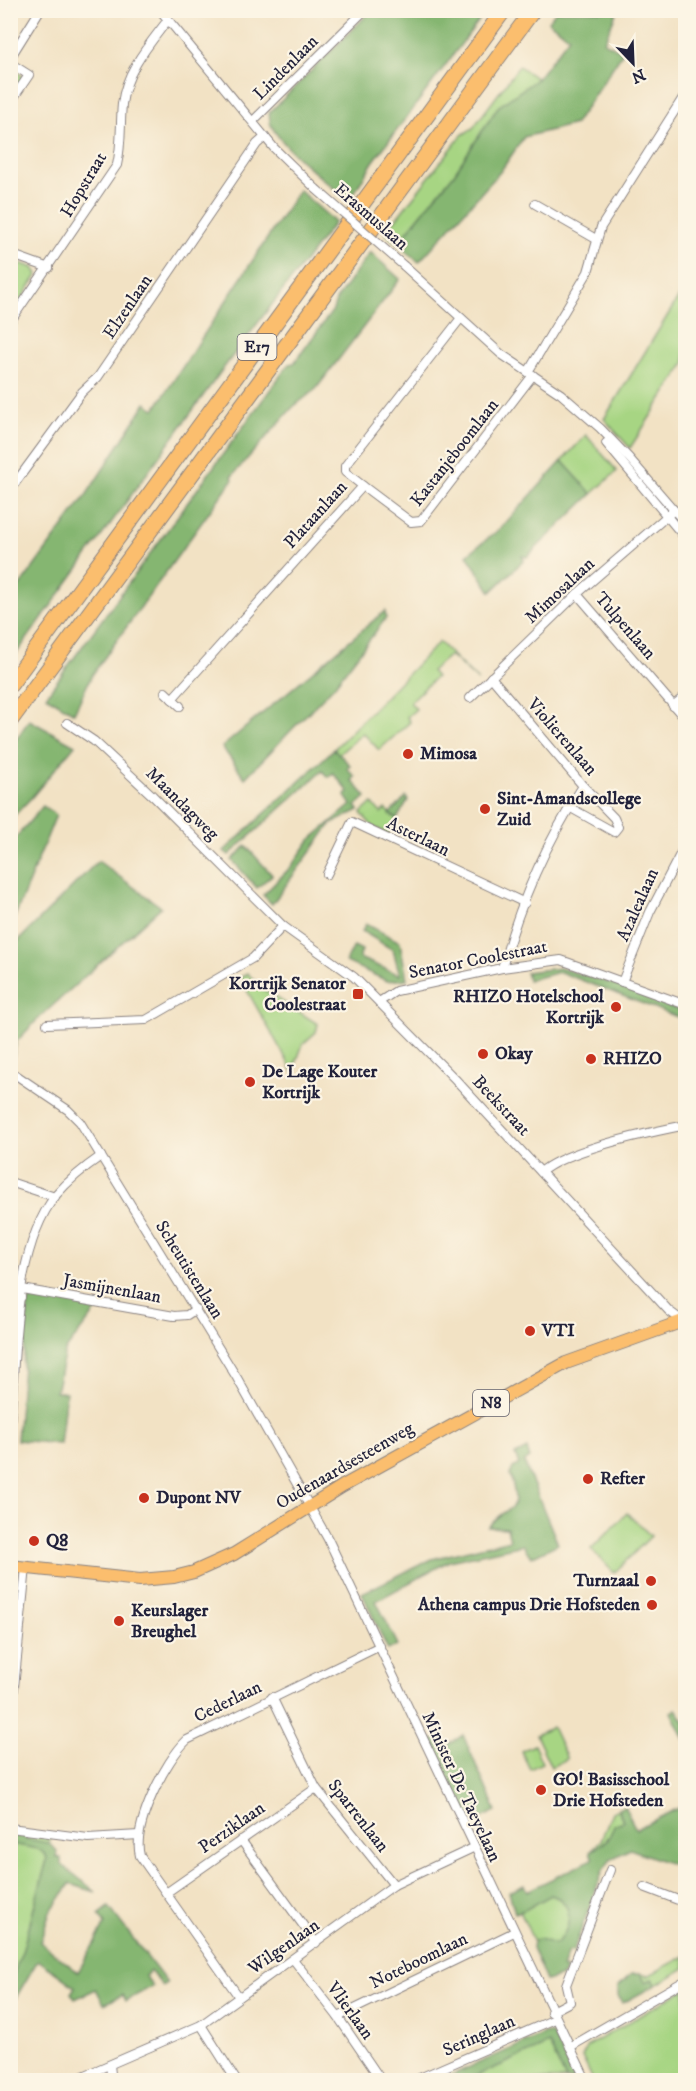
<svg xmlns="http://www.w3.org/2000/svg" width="696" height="2091" viewBox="0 0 696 2091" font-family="'IM FELL DW Pica',serif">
<rect width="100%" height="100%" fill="#fcf5e5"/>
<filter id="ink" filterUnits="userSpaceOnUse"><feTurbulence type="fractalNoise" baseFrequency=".0167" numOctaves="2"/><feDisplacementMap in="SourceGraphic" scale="12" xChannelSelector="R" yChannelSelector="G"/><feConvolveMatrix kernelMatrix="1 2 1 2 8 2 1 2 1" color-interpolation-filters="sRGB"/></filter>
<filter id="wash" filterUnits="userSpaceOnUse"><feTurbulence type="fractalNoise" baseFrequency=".008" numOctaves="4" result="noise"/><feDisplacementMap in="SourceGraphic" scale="24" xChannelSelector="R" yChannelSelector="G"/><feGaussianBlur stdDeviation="1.35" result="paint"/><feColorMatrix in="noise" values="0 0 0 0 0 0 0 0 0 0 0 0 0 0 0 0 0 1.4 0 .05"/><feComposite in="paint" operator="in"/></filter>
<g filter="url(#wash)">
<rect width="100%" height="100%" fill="#f2e2c4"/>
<g fill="#a7d583" stroke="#647c5f" stroke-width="1.5">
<path d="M519,66l18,13 -39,28 -44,67 -57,70 -12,-11 77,-98 11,-7z"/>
<path d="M14,69l9,8 -12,23v-25z"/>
<path d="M11,260l23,8 4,6 -27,41z"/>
<path d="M685,287v76l-55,85 -26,-29z"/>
<path d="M586,435l31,36 -25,23 -30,-33z"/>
<path d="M439,642l39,39 -28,-26 -19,16 5,6 -26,25 6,7 -9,8 3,5 -31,28 -16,-17 -24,21 -5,-5z"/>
<path d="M372,803l9,10 4,-4 12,10 -9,15 -15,-7 -12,-14z"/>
<path d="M247,973l17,17 54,34 -2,8 -13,12 -10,27 -53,-93z"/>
<path d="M627,1513l24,23 -37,37 -23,-24z"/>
<path d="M552,1727l15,32 -16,8 -15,-32z"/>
<path d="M534,1745l8,18 -12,6 -9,-18z"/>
<path d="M618,1809l5,12c-14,13 -15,21 -33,31l11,-12 11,-28z"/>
<path d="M26,1834l25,3 -2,6 -25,-4z"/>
<path d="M11,1844l27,4 8,7 1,5 -24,89 -12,34z"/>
<path d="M551,1895c24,8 22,34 4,50l-16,-6 -6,1 -13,-29z"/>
<path d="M685,1956v12l-29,17 -3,-6 -8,3 -4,-8 7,2z"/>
<path d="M685,1989v91h-92l-11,-23 6,-11z"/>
<path d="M549,2044l17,36h-99z"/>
</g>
<g fill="#85b671" stroke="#546c56" stroke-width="1.5">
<path d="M372,10l114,1 -113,151 -24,39c-20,-17 -67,-53 -78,-76 -2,-4 -1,-9 -2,-12z"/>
<path d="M556,11h61l-13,31 19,10 -48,72 -51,13 -24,35 -81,90 -22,-18 57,-70 44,-67 39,-28 32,-42 -21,-16z"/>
<path d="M299,190l36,32 -113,148 -211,291v-63l76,-104 59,-91 9,6z"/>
<path d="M370,252l30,27 -84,110 -23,18 -61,69 1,3 -141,196 -18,38 -28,-17 243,-332 5,-1 39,-53 3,-10z"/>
<path d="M562,461l30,33 -65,63 -5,-1 2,4 -33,32 -24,-37 34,-27z"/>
<path d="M385,611l1,7 -52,68 -89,92 -23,-31z"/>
<path d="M29,720l46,25 -43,52 -21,22v-72z"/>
<path d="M334,749l16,16 -3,3 8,9 -3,3 14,17 -10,9 3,4 -28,14 -59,80 -9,-9 28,-28 19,-27 41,-35 -6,-9 4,-4 -16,-19 -5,4 -6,-6 -93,84 -5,-4z"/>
<path d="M406,797l2,3 -11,19 -8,-5z"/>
<path d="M43,806l13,9 -45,111v-83z"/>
<path d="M246,846l26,29 -15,13 -25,-28z"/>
<path d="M98,861l63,46 -124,113 -20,21 -6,24v-117z"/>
<path d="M366,924l34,18 7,37 -20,2 -41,-19 8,-16 8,4 -3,8 41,17 -7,-25 -31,-19z"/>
<path d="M560,968l57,17 68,28v7l-125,-48 -32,8 -2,-8z"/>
<path d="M40,1296l59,11 -34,44 -9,41h10l-6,52 -43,-4 11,-137 5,-6z"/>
<path d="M527,1449l3,9 -6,4 34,82 -27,13 -8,-12 -74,16 -73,40 22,44 -10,5 -26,-57 70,-34 78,-19 -3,-12 -19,-1c20,-25 35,-11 22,-52l3,-7 6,-4 -4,-9z"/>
<path d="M676,1709l9,13v19l-14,-29z"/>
<path d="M463,1735l33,76 -26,13 -41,-83 10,-3 7,9z"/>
<path d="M685,1805v64l-55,-20 -19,10 -8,11 -30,82 -5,-1 -6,17 4,1 -3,7 -17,5 -14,-33 1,-8 6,-1 16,5c18,-14 20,-42 -4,-49l-26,15 -10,3 -6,-21 15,-7 3,6 66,-32 -3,-7 18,-12 6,-15 9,-4 -5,-12 6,-3 12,23z"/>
<path d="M17,1833l9,1 -1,5 24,4 8,8 -1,6 5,1v6l35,28 -26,-8 -20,28 -10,30 38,30 27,-48 -6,-9 10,-8 58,76 -4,3 -13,-15 -5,5 8,10 -27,15 -3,-6 -19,9 -8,-15 -21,10 -4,-6 4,-6 -37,-27 -23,39 -4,-2 -1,-14 13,-34 24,-89 -1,-5 -8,-6 -27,-5v-10z"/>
<path d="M631,1974h10l4,8 8,-3 3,6 -33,18 -5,-7v-9z"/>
<path d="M547,2033l5,1 24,46h-10l-17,-36 -82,36h-27z"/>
</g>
</g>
<g filter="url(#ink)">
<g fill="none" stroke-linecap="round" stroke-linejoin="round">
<g stroke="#8a8280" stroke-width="10">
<g id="street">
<path d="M160,10l114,138 42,41"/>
<path d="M10,58l30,-48"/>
<path d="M10,63l19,12 -19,28"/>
<path d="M253,121l112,-111"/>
<path d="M535,204l61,35"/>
<path d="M10,254l39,14"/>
<path d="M404,266l97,88 60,40 39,34 29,30 57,66"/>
<path d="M10,322l107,-157c5,-21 3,-40 5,-61 4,-33 26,-58 45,-83"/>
<path d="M528,372l60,-100 13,-45 85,-134"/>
<path d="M606,443l80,96"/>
<path d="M363,486l48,36 10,-1 112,-146"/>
<path d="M10,490l72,-98 16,-15 159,-233 8,-7"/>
<path d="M577,594l109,126"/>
<path d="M491,677l92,109 31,32 4,9 -4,5 -45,-25"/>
<path d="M165,692l15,14"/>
<path d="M470,698l107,-104 97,-84"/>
<path d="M172,699l191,-213 -18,-14v-6l116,-148"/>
<path d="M673,706l13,-11"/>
<path d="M67,723l27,18 59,55 130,130 71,51 101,102 214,232 15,11"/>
<path d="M327,874l25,-52 173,81"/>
<path d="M502,968c17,-63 45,-127 81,-182"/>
<path d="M622,982l28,-70 36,-69"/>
<path d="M379,1002l17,-11 106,-23 59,-8 125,45"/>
<path d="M47,1024l99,-4 107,-62 30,-32"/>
<path d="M16,1075l52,35 12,12 157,256 91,161 258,541"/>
<path d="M541,1172c25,-22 110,-40 145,-47"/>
<path d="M10,1182l45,15"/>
<path d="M22,1289l152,27 13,-1 9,-6"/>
<path d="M10,1298l11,-1"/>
<path d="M10,1426c6,-68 2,-176 46,-231 13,-15 29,-28 45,-39"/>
<path d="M272,1697l44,91 78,97"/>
<path d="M10,1728l16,-161"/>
<path d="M10,1828l78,10 51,-3"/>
<path d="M241,1840l75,103"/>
<path d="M644,1887l42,16"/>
<path d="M166,1893l150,-105"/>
<path d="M293,1959l45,58 43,63"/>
<path d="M239,1997l-99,-141c-8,-30 25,-95 47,-116l193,-94"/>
<path d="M551,2012l19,-10 -4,-17 44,-115"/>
<path d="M338,2017l176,-85"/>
<path d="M201,2025l35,55"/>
<path d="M570,2047l116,-67"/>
<path d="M74,2080l127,-55 193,-140 79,-37"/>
<path d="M107,2080l4,-6 -1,-9"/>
<path d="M415,2080l140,-61"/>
</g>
</g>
<g stroke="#8a8280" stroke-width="14">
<path id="primary" d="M10,1566l130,14 34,-3 20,-5 40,-18 109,-68 223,-123 120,-43"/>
</g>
<g stroke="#8a8280" stroke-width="17">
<g id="highway">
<path d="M10,685l494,-675"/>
<path d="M10,721l523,-711"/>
</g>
</g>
<use href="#street" stroke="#fff" stroke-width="8"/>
<use href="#primary" stroke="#fbbe6e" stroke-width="12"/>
<use href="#highway" stroke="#fbbe6e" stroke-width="15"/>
<g stroke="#8a8280" stroke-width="10" stroke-linecap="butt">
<path id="street-bridge" d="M316,189l88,77"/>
</g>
<use href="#street-bridge" stroke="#fff" stroke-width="8"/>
</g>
</g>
<g fill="#c8321e" stroke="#fcf5e5" stroke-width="2">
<circle cx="408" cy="754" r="6"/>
<circle cx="485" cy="809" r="6"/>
<rect x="352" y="988" width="12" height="12" rx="3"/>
<circle cx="616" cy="1007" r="6"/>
<circle cx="483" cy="1054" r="6"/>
<circle cx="591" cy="1059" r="6"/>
<circle cx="250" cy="1082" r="6"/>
<circle cx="530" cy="1331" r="6"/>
<circle cx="588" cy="1479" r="6"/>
<circle cx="144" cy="1498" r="6"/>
<circle cx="34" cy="1541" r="6"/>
<circle cx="651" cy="1581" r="6"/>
<circle cx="652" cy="1605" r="6"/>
<circle cx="119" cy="1621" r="6"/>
<circle cx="541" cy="1790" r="6"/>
</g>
<g text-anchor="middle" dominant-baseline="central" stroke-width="4.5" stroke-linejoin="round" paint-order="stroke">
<g fill="#fcf5e5" stroke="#63616e" stroke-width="1.5">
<rect x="237.5" y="334" width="39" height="26" rx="4.5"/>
<rect x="473" y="1390" width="36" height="26" rx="4.5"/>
</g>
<g font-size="16" font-weight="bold" fill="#22223b">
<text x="257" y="347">E17</text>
<text x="491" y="1403">N8</text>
</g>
<g font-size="18" fill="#22223b" stroke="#fcf5e5">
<text transform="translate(286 68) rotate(-45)">Lindenlaan</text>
<text transform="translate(84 185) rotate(-59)">Hopstraat</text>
<text transform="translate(371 217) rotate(41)">Erasmuslaan</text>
<text transform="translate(128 307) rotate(-56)">Elzenlaan</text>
<text transform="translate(455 453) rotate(-52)">Kastanjeboomlaan</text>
<text transform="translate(316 515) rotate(-48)">Plataanlaan</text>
<text transform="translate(560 591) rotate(-43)">Mimosalaan</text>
<text transform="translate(625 626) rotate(49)">Tulpenlaan</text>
<text transform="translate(562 737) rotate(49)">Violierenlaan</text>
<text transform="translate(182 804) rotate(45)">Maandagweg</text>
<text transform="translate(418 837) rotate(26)">Asterlaan</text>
<text transform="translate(638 905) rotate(-66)">Azalealaan</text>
<text transform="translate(478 960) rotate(-11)">Senator Coolestraat</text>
<text transform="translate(501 1106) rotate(47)">Beekstraat</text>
<text transform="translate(189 1270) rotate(58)">Scheutistenlaan</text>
<text transform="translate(112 1289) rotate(10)">Jasmijnenlaan</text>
<text transform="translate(345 1466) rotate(-30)">Oudenaardsesteenweg</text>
<text transform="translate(228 1702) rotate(-26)">Cederlaan</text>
<text transform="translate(461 1787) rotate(65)">Minister De Taeyelaan</text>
<text transform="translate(358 1816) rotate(52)">Sparrenlaan</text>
<text transform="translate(232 1828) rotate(-35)">Perziklaan</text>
<text transform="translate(284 1947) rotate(-35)">Wilgenlaan</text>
<text transform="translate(419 1961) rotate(-26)">Noteboomlaan</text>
<text transform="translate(350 2011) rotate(54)">Vlierlaan</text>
<text transform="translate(479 2036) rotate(-24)">Seringlaan</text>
</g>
<g font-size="18" font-weight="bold" fill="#22223b" stroke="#fcf5e5" text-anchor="start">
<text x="420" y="754">Mimosa</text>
<text x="497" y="799">Sint-Amandscollege<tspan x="497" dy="21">Zuid</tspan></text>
<text x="346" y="984" text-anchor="end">Kortrijk Senator<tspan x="346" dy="21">Coolestraat</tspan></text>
<text x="604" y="997" text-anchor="end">RHIZO Hotelschool<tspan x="604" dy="21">Kortrijk</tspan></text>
<text x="495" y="1054">Okay</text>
<text x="603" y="1059">RHIZO</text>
<text x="262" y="1072">De Lage Kouter<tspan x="262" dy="21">Kortrijk</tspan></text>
<text x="542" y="1331">VTI</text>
<text x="600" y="1479">Refter</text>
<text x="156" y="1498">Dupont NV</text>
<text x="46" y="1541">Q8</text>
<text x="639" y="1581" text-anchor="end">Turnzaal</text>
<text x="640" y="1605" text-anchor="end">Athena campus Drie Hofsteden</text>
<text x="131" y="1611">Keurslager<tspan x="131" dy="21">Breughel</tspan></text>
<text x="553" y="1780">GO! Basisschool<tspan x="553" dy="21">Drie Hofsteden</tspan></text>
</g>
</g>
<rect width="696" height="2091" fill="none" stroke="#fcf5e5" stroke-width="36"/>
<g transform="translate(633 63) rotate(157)" stroke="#fcf5e5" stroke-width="4.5" paint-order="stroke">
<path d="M0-4.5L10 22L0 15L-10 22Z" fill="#22223b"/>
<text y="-9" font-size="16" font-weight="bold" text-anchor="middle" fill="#22223b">N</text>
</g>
</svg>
